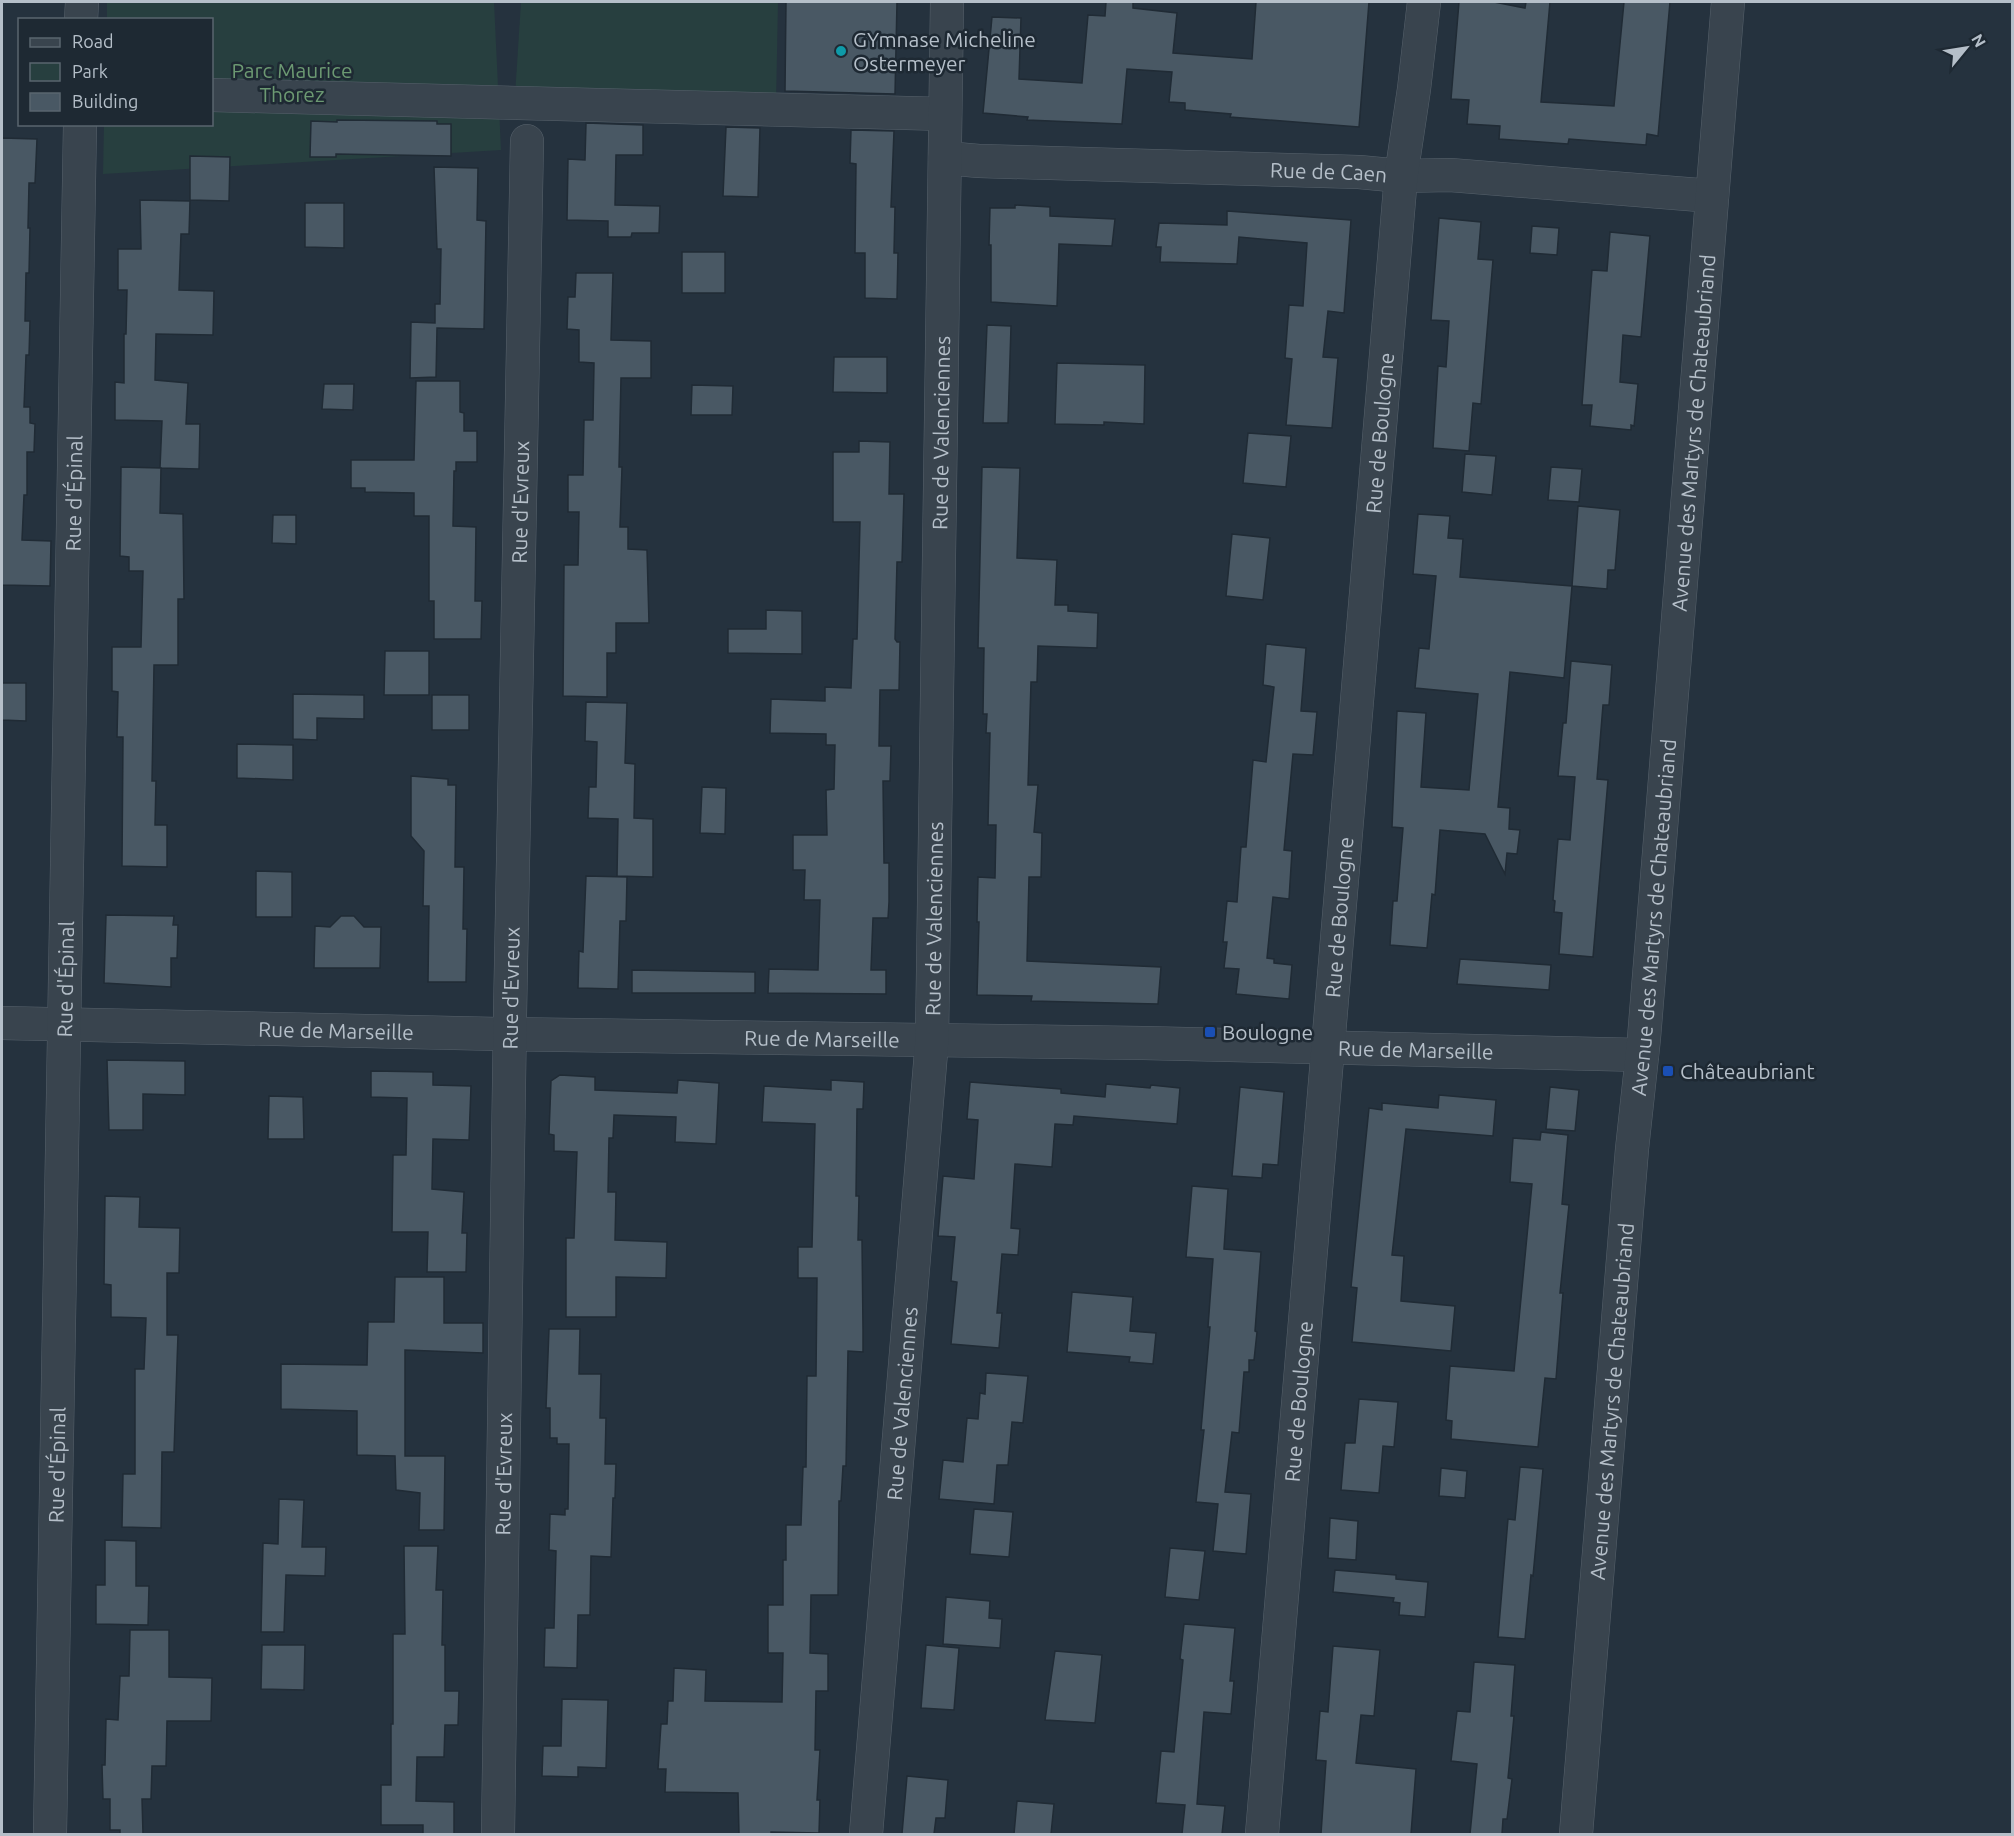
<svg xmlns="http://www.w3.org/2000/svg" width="2014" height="1836" viewBox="0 0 2014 1836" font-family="Ubuntu,sans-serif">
<rect width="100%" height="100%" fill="#25323e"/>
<g fill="#273f3f">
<path d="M107,2h387l7,148 -398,24 1,-49 108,-1v-104l-105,-1z"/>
<path d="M521,2h257l-2,102 -261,-8z"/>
</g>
<g fill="#495864" stroke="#202b35" stroke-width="1.5">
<path d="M786,2h111l-2,92 -110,-3z"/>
<path d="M1106,2h27v6l44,5 -4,40 79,6 4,-57h113l-10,125 -129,-10 1,-3 -46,-4v-7l-16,-1 3,-30 -45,-3 -5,55 -95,-4 1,-3 -45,-4 9,-96 29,1 -2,61 63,4 6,-68 17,1z"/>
<path d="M1459,2h35l31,6 1,-6h24l-9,100 73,4 10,-104h46l-12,134 -11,-2 -1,11 -77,-6 -1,5 -69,-5 1,-13 -33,-2 2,-24 -18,-1z"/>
<path d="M337,120l100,1v3h14v32l-115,-2v3h-26l1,-36 26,1z"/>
<path d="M586,123l57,2v30h-27l-1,50 45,1 -1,27h-27l-1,4h-23v-16l-41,-1 1,-61 17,1z"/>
<path d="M726,127l34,1 -2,69 -35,-1z"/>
<path d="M851,130l43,1 -3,76h4l-1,46h4l-1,46 -32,-1v-45h-10l1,-89 -6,-1z"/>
<path d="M2,138l35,1 -2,44h-6l-1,45h2l-1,45h-3l-1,48h5l-1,34h-3l-2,52h6v16l5,1 -1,28h-7v43h-3l-2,45 29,1 -1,45 -48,-1z"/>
<path d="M190,156l40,1 -1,44 -39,-1z"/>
<path d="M434,167l44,1 -1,52 9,1 -2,108 -47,-1 -1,49 -26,1 1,-56 24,1v-19h5l1,-55h-4z"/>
<path d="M140,200l50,1 -1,33h-8l-2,56 35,1 -1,44 -57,-1 -1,46 33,3 -2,41h14l-1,45 -39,-1 2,-47 -47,-1v-38l9,1v-49h2l1,-44h-9v-41h23z"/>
<path d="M305,203h39v45l-39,-1z"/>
<path d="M1015,205l35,2v9l65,3 -3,27 -53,-2 -2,62 -66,-4v-57h-2l1,-37h25z"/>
<path d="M1227,211l124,9 -7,93 -16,-2 -5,46 15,1 -6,70 -46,-3 6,-66 -7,-1 4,-53 14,1 4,-63 -68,-6 -2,27 -77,-2 1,-15h-5l3,-24 68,2z"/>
<path d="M1439,218l42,4 -3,37 15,1 -12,144 -8,-1 -4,48 -36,-3 5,-82 8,1 3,-46 -18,-1z"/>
<path d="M1532,226l27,2 -2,27 -27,-2z"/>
<path d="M1610,232l40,4 -9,101 -18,-2 -3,47 18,2 -4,42 -3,-1v5l-41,-4 2,-21h-10l10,-135 15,1z"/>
<rect x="682" y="252" width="43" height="41"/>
<path d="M576,273h37l-2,67 40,1v37h-30l-2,89h3l-2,60h8v22l19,1 2,73h-33v30h-9v44l-44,-1 1,-131h14l1,-53h-11v-37h15l1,-55h9l1,-57 -15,-1v-32l-12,-1 1,-32h7z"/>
<path d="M987,325l24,1 -3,97h-25z"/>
<path d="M834,357h53v36l-54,-1z"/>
<path d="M1057,363l88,2 -1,59 -40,-2v3l-49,-1z"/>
<path d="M416,381h44v31l4,1v18h13v31h-21v9h-2l-1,55 23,1 -1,74h7l-1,38h-47v-38h-5v-85h-15v-23l-49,-1v-4h-14v-28h63z"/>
<path d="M324,384h30l-1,26 -31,-1z"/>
<path d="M692,385l41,1 -1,29h-41z"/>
<path d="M1248,433l43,3 -5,51 -43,-4z"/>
<path d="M859,441l31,1 -1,52h15l-2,68h-5l-2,77 2,3h3l-1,48h-19l-1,56h12l-1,35h-7l1,82h5v39l-1,16h-15l-2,52h15v24l-118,-1 1,-24 49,1 2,-70h-16l1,-30h-12v-35h34l-1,-45 8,-1 1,-44h-9v-11l-56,-1 1,-34 54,2v-14l26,1 2,-49h4l3,-117h-27v-70h26z"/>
<path d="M1465,454l31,2 -4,39 -30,-3z"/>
<path d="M121,467l40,1 -1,45 23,1 1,85h-6v66h-24l-2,116h4l-1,44h12v42l-45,-1 1,-129h-6l1,-45 -6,-1v-44h29l2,-76h-14v-14l-9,-1z"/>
<path d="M982,467l38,1 -3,90 40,2 -2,45h13v6l30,2 -1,35 -59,-2 -1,36h-6l-3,103h10l-4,47 8,1 -1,44h-12l-2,84 134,6 -3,37 -127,-3 1,-5 -55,-1 2,-73h-2l1,-45 17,1 1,-53h-8l2,-92h-4l1,-19h-4l1,-66h-6z"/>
<path d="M1551,467l31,2 -3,33 -31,-2z"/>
<path d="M1578,506l42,4 -5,60h-7l-1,19 -35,-3z"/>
<path d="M1418,514l32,2 -2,22 15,1 -3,38 112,9 -8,92 -54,-6 -12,135 12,1 -1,21 11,1 -3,24 -10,-1 -2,21 -20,-40 -45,-4 -5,65 -3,-1 -5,54 -37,-3 3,-44h4l6,-73 -11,-1 5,-116 29,2 -5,74 48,3 9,-96 -63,-6 4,-40 10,1 7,-73 -23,-2z"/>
<path d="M273,515h23v29l-24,-1z"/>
<path d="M1232,534l38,4 -7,62 -37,-4z"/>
<path d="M766,610l36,1v43l-74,-1v-24h38z"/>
<path d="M1266,644l40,4 -5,63 16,1 -4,43 -20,-1 -9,96 8,1 -3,48 -16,-2 -6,61 7,1v4l18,2 -3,34 -53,-5 3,-25 -15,-1 3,-26h-4l4,-41 10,1 4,-55h5l7,-87 13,2 8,-75 -11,-2z"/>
<path d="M385,651h44v44h-45z"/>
<path d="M1571,661l41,4 -3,40h-6l-6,74 11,1 -15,177 -34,-3 3,-41 -8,-1 1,-11 -2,-1 5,-61 12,1 5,-63 -17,-1 5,-53h3z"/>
<path d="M2,683h24v38l-24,-1z"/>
<path d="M293,694l71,1v24l-47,-1v22l-24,-1z"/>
<rect x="432" y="695" width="37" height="35"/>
<path d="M586,702l41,1 -2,60 10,1 -1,54 19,1v58l-36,-1 1,-57 -30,-1 1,-31h7l1,-45 -12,-1z"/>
<path d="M237,744l56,1v35l-56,-2z"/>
<path d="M411,776l37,3v6h8l-1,82h9l-1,62h4l-1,53h-38l1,-76h-6l1,-55 -13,-15z"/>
<path d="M702,787l24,1 -1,46 -25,-1z"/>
<path d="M256,871l36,1v45h-36z"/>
<path d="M586,876l41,1 -1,44h-6l-2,68 -40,-1 1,-37 4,1z"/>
<path d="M106,915l68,1 -1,9h5l-1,33h-6v29l-67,-4z"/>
<path d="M341,916h13l10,11h17l-1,41h-66l1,-42 15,1z"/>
<path d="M1460,959l91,6 -2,25 -92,-6z"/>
<path d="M632,970l123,2v21h-123z"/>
<path d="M107,1060l78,1v34l-42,-1v36h-34z"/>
<path d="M371,1071l62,1v13l38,1 -2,54 -36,-1 -1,50 32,3 -2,41h5l-1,39h-39l1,-40h-36l1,-77h13l1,-57 -36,-1z"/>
<path d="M560,1075l35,2v13l82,3 1,-13 41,3 -3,61 -41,-2 1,-25 -62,-2 -1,23h-4l-1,54h8l-1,48 52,2 -1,36 -50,-1v40h-50v-79h8l3,-86 -23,-1v-16l-5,-1 2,-53z"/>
<path d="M831,1080l33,2 -1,27h-6l-1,87h3l-1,44h4l1,89v23l-15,-1 -2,115h-3l-2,35h-2l-1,94h-27l-1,58 18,1v37h-12l-1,59h5l-3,50h3l-1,33 -48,-1v2h-32l-1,-41 -73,-1 1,-23h-8l3,-45h6l1,-23h5l1,-33 32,2 -1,31 77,1 1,-49h-15v-48h15v-45h3v-35h15l2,-58h3l1,-91h9l1,-98h-19v-31h14l3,-123 -53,-2 2,-36 67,4z"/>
<path d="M970,1082l91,7v4l44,4 1,-13 44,4 1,-3 29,3 -3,36 -103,-8 -1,9 -18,-1 -3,43 -37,-3 -4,64 9,1 -2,26 -16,-1 -5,59h5l-3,35 -48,-4 6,-62 -6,-1 4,-44 -17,-1 5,-60 31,3 4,-59 -11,-1z"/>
<path d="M1240,1087l44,5 -6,73 -15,-1 -1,14 -30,-2z"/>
<path d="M1550,1087l29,3 -4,41 -29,-2z"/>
<path d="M1439,1095l57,5 -3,36 -87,-7 -14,126 12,1 -3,45 54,5 -4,45 -99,-9 5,-54 -6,-1 18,-179 13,2v-7l56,5z"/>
<path d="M269,1096l34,1 1,42h-36z"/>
<path d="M1541,1132l27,3 -6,69 7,1 -9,88h3l-7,86 -11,-1 -7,69 -87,-8 1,-18 -6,-1 4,-54 64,5 18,-187 -22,-2 3,-44 27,2z"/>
<path d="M1192,1186l36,3 -4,60 37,3 -6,79 2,1 -3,28h-5v12h-5l-5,61 -7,-1 -7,60 26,2 -5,60 -33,-3 5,-47 -22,-2 8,-72h-3l9,-103h-2l5,-68 -27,-2z"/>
<path d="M105,1196l35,1 -1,30 41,1 -1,45h-12v62h11l-1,28 -3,89h-12l-1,76 -39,-1 1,-53h12v-105h9l2,-51 -35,-1v-32l-7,-1z"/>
<path d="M395,1277h49v46h39v30l-78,-3v106h40l-1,74h-25l1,-37 -24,-3 -1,-34 -38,-1v-44l-76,-2v-45l86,1 1,-43h26z"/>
<path d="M1072,1292l61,5 -3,34 26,2 -3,31 -24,-2 1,-5 -63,-5z"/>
<path d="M549,1329h31l-1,45h22l-1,44h6l-1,46h11l-1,34h-2l-2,59 -20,-1 -1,59h-12l-1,53 -33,-1 1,-39h9l2,-77 -7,-1 1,-36 15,1v-6h3l1,-65h-12v-6h-7v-30h-4z"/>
<path d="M986,1373l42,3 -5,47 -11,-1 -4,43h-11l-3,39 -55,-5 4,-39 20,2 4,-44 11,1 2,-26 5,1z"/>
<path d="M1359,1399l39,3 -4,45 -11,-1 -4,47 -38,-3 4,-47h10z"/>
<path d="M1520,1467l23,2 -10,107 -2,-1 -6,64 -27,-2 10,-118 7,1z"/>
<path d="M1441,1468l26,3 -2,27 -26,-2z"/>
<path d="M279,1499l25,1 -2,47h24l-1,29 -39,-1 -2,57h-23l2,-89 15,1z"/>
<path d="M974,1509l39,3 -4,45 -39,-3z"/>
<path d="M1330,1518l28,3 -2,39 -28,-2z"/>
<path d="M105,1540l31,1v45h13l-1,39 -52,-1v-39h9z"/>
<path d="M404,1546h34l-2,44h7l-1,55h3v46h14l-1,34h-13l-1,32h-27l-1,44 38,1v32h-31v-9h-42v-40h10v-61h2v-90h12z"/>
<path d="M1170,1548l35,3 -6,49 -34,-3z"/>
<path d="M1335,1570l61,5v4l32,3 -3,35 -26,-2 1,-12 -7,-1 1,-4 -61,-6z"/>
<path d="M946,1597l44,4 -1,17 13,1 -2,29 -57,-4z"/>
<path d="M1184,1624l51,4 -5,53h4l-3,33 -27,-2 -7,92 28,2 -3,28h-40l3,-29 -29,-2 5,-52 13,1 9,-92 -3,-1z"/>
<path d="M130,1630h39v47l43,1 -1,43h-44l-1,45h-14l-1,33h-9l1,35h-23v-4h-10v-31h-7l-1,-34h3l1,-46 12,1 2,-44h9z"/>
<path d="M262,1645h43l-1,45 -43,-1z"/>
<path d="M926,1645l33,3 -5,62 -33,-2z"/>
<path d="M1333,1646l47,4 -6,66 -13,-1 -5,48 60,6 -5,65h-90l5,-73 -10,-1 4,-49 8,1z"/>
<path d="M1055,1651l47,4 -7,68 -50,-3z"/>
<path d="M1474,1662l41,3 -4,51h3l-6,62 4,1 -5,40h-4l-1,15h-32l7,-70 -26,-3 6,-50 13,1z"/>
<path d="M562,1699l46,1 -2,68 -28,-1v10l-36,-1 1,-30h18z"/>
<path d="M907,1776l41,4 -3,38h-9l-2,16h-32z"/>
<path d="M1017,1801l37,3 -3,30h-37z"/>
</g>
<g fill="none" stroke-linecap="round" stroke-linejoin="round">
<g stroke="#57626c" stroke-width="34">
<g id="minor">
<path d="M81,20l1,-18"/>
<path d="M212,95l733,19"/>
<path id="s1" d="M945,158l34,3 380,11 42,4 49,-1 262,21"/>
<path id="s2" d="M2,1023l497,11 644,9 499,12"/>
<path id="s3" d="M50,1834l30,-1710"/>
<path id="s4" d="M498,1834l12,-819 17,-874"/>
<path id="s5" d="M866,1834l66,-794 15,-1038"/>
<path id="s6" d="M1262,1834l139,-1658 13,-87 10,-87"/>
<path id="s7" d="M1576,1834l56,-685 12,-111 84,-1036"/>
</g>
</g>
<use href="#minor" stroke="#39444e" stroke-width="33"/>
</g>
<circle fill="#0f9aa8" stroke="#1e2933" stroke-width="2" cx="841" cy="51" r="6"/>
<g fill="#1a4fb4" stroke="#1e2933" stroke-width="2">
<rect x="1204" y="1026" width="12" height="12" rx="3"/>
<rect x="1662" y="1065" width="12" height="12" rx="3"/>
</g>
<g text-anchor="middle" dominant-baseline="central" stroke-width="5" stroke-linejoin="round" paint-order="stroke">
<g font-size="21" fill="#b5bfc9" stroke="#1e2933" text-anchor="start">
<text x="853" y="39">GYmnase Micheline<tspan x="853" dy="24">Ostermeyer</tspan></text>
<text x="1222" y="1032">Boulogne</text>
<text x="1680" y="1071">Châteaubriant</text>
</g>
<g font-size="21" fill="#6c9972" stroke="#1e2933">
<text x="292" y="70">Parc Maurice<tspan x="292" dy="24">Thorez</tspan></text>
</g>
<g font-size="21" fill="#b5bfc9" stroke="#1e2933">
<text stroke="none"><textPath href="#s1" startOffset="384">Rue de Caen</textPath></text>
<text stroke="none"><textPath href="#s5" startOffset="1404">Rue de Valenciennes</textPath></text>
<text stroke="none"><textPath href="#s6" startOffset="1406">Rue de Boulogne</textPath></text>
<text stroke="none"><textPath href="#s7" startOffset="1406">Avenue des Martyrs de Chateaubriand</textPath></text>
<text stroke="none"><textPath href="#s3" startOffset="1341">Rue d'Épinal</textPath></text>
<text stroke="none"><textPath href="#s4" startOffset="1332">Rue d'Evreux</textPath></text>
<text stroke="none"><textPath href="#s6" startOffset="920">Rue de Boulogne</textPath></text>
<text stroke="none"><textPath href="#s7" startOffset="920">Avenue des Martyrs de Chateaubriand</textPath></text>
<text stroke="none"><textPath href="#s5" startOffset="918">Rue de Valenciennes</textPath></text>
<text stroke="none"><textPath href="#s3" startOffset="855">Rue d'Épinal</textPath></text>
<text stroke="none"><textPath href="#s4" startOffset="846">Rue d'Evreux</textPath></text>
<text stroke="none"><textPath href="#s2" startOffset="334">Rue de Marseille</textPath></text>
<text stroke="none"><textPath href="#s2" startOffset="820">Rue de Marseille</textPath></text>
<text stroke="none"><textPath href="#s2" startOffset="1414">Rue de Marseille</textPath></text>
<text stroke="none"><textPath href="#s6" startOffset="434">Rue de Boulogne</textPath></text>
<text stroke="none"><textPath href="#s7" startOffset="434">Avenue des Martyrs de Chateaubriand</textPath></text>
<text stroke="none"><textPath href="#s5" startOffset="432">Rue de Valenciennes</textPath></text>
<text stroke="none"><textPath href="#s3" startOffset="369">Rue d'Épinal</textPath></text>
<text stroke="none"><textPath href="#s4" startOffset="360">Rue d'Evreux</textPath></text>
</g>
</g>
<rect width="2014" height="1836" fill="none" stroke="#b5bfc9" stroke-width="6"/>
<rect x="18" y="18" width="195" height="108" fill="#1e2933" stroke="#5a656f" stroke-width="1.5"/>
<rect x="30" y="38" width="30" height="9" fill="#39444e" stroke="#5a656f" stroke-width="1.5"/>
<text x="72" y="48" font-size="18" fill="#b5bfc9">Road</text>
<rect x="30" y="63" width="30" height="18" fill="#273f3f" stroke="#5a656f" stroke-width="1.5"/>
<text x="72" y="78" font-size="18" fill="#b5bfc9">Park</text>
<rect x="30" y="93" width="30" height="18" fill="#495864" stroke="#5a656f" stroke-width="1.5"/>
<text x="72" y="108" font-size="18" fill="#b5bfc9">Building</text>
<g transform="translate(1966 48) rotate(60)" stroke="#1e2933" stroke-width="4.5" paint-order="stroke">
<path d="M0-4.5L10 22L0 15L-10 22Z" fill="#b5bfc9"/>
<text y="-9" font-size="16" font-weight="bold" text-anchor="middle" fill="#b5bfc9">N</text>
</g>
</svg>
